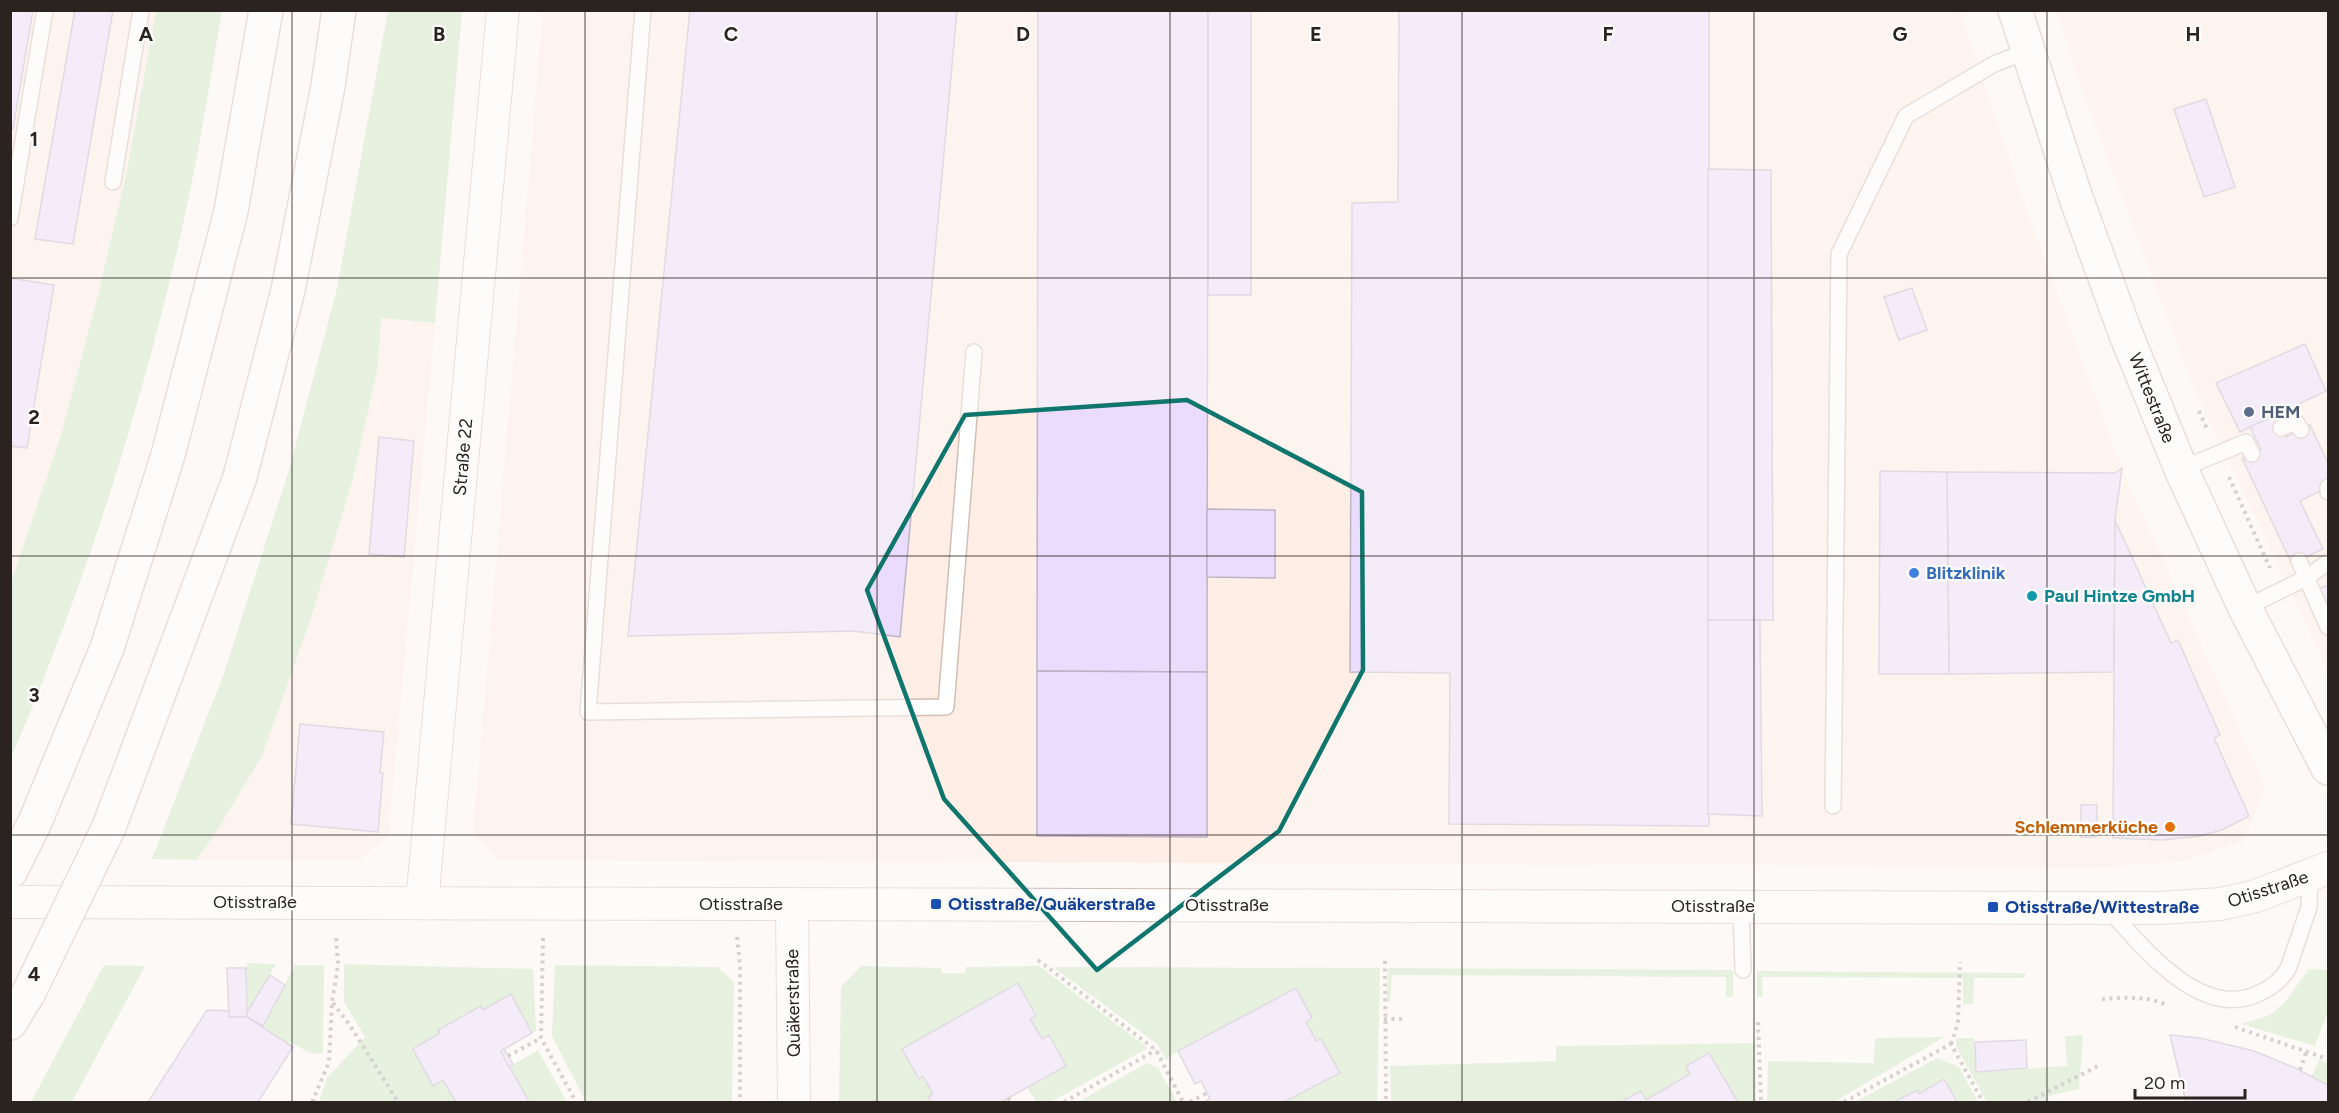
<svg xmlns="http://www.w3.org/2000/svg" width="2339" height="1113" viewBox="0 0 2339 1113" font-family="Figtree,sans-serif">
<rect width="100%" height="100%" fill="#fdf9f7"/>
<g fill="#feeee5">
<path d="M543,10l1417,1 68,202 94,255 143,318 -21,55 -58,19 -74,7 -1614,-7 -25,-27z"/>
<path d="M11,11h145l-29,159 -29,125 -37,140 -50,147z"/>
<path d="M2057,11h271v660l-133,-280 -113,-300z"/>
<path d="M381,317l54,6 -46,511 -29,26h-164l17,-23 140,-358 25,-112z"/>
</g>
<g fill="#cae6c3">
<path d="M156,11h66c-12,72 -24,146 -40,218 -41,181 -98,359 -171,529v-176l50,-147 37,-140 29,-125z"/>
<path d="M388,11h74l-27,312 -54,-5 -3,49 -25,112 -41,136 -50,141 -49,81 -17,23 -44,-1 72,-186 65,-203 48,-182z"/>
<path d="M247,963l29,1 -29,48 -1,-44z"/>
<path d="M344,964l189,5 3,62 -4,2 -22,-39 -27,16 -2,-4 -68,43 20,36 10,-5 13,22h-135l-1,-3 7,-21 38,-41 -21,-35z"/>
<path d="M104,965l41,1 -73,136h-41z"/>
<path d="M295,965h29l-1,87c-10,6 -23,-5 -33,-11l-2,3 -25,-18z"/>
<path d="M555,965l163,2 16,15 -2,120h-146l-34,-66z"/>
<path d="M861,966l80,2v5h24v-6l74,-1 109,82 -97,54h-14l-10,-14 39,-23 -17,-30 -7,4 -12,-20 6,-4 -19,-31 -115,65 16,30 5,-3 10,18 -5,3 4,5h-93l2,-115z"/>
<path d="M1053,967l327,1 -3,134h-93l56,-29 -19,-34 -5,2 -10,-19 6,-4 -16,-30 -118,63 -12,9 -9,-16z"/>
<path d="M1388,968l345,2v27h-7v-20l-334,-2 -2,27 -3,-1z"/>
<path d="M2309,969l19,1v41l-13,35 -74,-22 29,-9 14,-12z"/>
<path d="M1757,971l268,2v5h-51l-1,26h-10v-26l-201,-1 1,20h-6z"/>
<path d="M2083,1035l-4,54 -31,7 1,6h-62l-31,-56v-8h18l3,34 90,-6 -2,-30z"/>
<path d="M1944,1037l-110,65h-67l1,-41 106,2 1,-25z"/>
<path d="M1755,1043l1,59h-18l-29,-49 -23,13 4,8 -44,26 -5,-9 -20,11h-230l-1,-36 166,-5v-15z"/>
<path d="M538,1050l29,52h-38l-20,-35z"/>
<path d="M1937,1058l22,9 19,35h-21l-13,-23 -25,15 -2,-4 -23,12h-39z"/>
<path d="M2319,1059l9,5v21l-16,-9z"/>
<path d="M1147,1063l11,5 19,34h-99z"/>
</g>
<g fill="#ebdcfd" stroke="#bdb5c6" stroke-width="1.5">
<path d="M10,10h23l-20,119 -3,-1z"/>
<path d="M75,10h38l-40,234 -38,-5z"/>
<path d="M690,10h267l-57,627 -46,-6 -226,5z"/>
<path d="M1038,10h170l-1,662 -170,-1z"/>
<rect x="1208" y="10" width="43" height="285"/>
<path d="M1399,10h310v816l-260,-2 1,-151 -100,-1 2,-469 46,-1z"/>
<path d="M2206,99l29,88 -31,10 -30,-88z"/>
<path d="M1708,169l63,1 2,450h-65z"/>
<path d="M10,278l44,7 -27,163 -17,-2z"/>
<path d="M1912,288l15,42 -28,10 -15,-43z"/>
<path d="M2305,344l21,47 -86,41 -24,-49z"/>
<path d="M2274,416l12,21 24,-12 18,38v24l-28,14 23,48 -31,15 -50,-106 19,-9 -11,-22z"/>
<path d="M379,437l35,4 -10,116 -35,-3z"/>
<path d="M2122,468l-7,52 -1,152 -165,2 -2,-202 168,1z"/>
<path d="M1880,471l67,1 2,202h-70z"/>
<path d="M1207,509l68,1v68l-68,-1z"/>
<path d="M2115,520l56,123 7,-3 42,95 -6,3 35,78 -27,14 -22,6 -38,4 -49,-2z"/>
<path d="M2328,585v33l-12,-28z"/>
<path d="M1708,620h52l2,196 -54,-2z"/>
<path d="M1037,671l170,1v165l-170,-1z"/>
<path d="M300,724l84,8 -4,41h3l-5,59 -87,-8z"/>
<path d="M2081,805h16l-1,32h-15z"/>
<path d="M227,968h19l1,49h-18z"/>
<path d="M270,975l15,10 -22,41 -16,-9v-5z"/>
<path d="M1018,983l18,33 -6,3 12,20 7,-4 17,31 -65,36h-69l-4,-5 5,-3 -10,-18 -4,3 -17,-30z"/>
<path d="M1296,988l16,30 -6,4 10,19 5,-2 19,34 -56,29h-80l6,-3 -9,-18 -6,3 -17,-33z"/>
<path d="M511,994l21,39 -31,18 28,51h-73l-13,-22 -10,6 -20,-37 27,-16 -2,-3 43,-24 2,4z"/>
<path d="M207,1010l22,1v6h18l46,30 -35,55h-110z"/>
<path d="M2170,1035l30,3 54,13 39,16 35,18v17h-142z"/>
<path d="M2026,1040l1,28 -51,4 -1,-30z"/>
<path d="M504,1049l9,15 -4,3 -8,-16z"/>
<path d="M1709,1053l29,49h-117l20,-11 5,9 44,-26 -4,-8z"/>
<path d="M1944,1079l13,23h-63l23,-12 2,4z"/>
</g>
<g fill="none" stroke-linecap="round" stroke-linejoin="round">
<g stroke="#d1bfb5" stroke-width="18">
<g id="lane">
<path d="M643,10l-55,702 358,-5 28,-355"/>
<path d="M113,182l28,-172"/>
<path d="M10,218l35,-208"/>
<path d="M2281,428l15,-6 5,8"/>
<path d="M2181,469l65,-27 6,12"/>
<path d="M2328,487v5"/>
<path d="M2299,561l29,66"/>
<path d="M2245,608l61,-30 22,-16"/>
<path d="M1833,806l6,-552 67,-138 88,-52 34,-13"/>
<path d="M1741,906l2,64"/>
<path d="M2108,909c34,37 90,109 147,86 12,-5 26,-14 33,-26l21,-62 1,-31"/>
</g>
</g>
<g stroke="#d1bfb5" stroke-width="34">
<g id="street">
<path d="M10,902l2150,6 61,-4 35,-8 72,-28"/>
<path d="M422,903l81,-893"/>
<path d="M792,904l2,198"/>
</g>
</g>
<g stroke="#d1bfb5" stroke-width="36">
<path id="secondary" d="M2015,10l61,188 49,134 56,137 64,139 83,160"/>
</g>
<g stroke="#d1bfb5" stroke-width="36">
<g id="highway">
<path d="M109,827l131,-350 48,-187 40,-204 11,-76"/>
<path d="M10,872l25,-50 72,-174 61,-193 63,-244 35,-201"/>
<path d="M10,1023l19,-31"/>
</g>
</g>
<g stroke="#a49f9c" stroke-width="4" stroke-dasharray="3 4.5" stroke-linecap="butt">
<path d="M2199,411l8,18"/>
<path d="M2229,477l41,91"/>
<path d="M737,937l3,28v137"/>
<path d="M543,938l-2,100 35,64"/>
<path d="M1038,960l118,90 27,52"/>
<path d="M1385,961l1,141"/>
<path d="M2102,999c21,-1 44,-4 64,6"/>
<path d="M333,1003l16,21 49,78"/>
<path d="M1384,1019h22"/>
<path d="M1758,1022l3,80"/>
<path d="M2235,1027l93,32"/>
<path d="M1951,1044l7,-21 2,-61"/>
<path d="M508,1056l33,-18"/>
<path d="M2300,1070l7,-20"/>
<path d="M1008,1098l3,4"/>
<path d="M314,1102l-1,-2 16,-38 3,-60 6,-37 -2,-29"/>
<path d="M1064,1102l92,-52"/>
<path d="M1190,1102l17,-9"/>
<path d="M1844,1102l107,-58 32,58"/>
<path d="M2028,1102l70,-36"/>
</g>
<use href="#lane" stroke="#fff" stroke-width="15"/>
<use href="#street" stroke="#fff" stroke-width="32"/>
<use href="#secondary" stroke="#fff" stroke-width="33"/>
<use href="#highway" stroke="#fff" stroke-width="33"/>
<g stroke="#d1bfb5" stroke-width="36" stroke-linecap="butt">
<path id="highway-bridge" d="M29,992l80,-165"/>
</g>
<use href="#highway-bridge" stroke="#fff" stroke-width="33"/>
</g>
<path d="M0 0H2339V1113H0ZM1187,400l175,92 1,178 -84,161 -182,139 -153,-171 -77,-209 98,-175z" fill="#fdf9f7" fill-opacity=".55" fill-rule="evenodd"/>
<path fill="none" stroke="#0f766e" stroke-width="4.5" stroke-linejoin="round" d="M1187,400l175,92 1,178 -84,161 -182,139 -153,-171 -77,-209 98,-175z"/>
<path fill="none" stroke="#2a231f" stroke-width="1.5" stroke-opacity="0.55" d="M292,10v1092M585,10v1092M877,10v1092M1170,10v1092M1462,10v1092M1754,10v1092M2047,10v1092M10,278h2318M10,556h2318M10,835h2318"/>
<circle fill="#5c6f8a" stroke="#fff" stroke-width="2" cx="2249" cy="412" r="6"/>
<circle fill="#3f7fe0" stroke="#fff" stroke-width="2" cx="1914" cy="573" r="6"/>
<circle fill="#0f9aa8" stroke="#fff" stroke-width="2" cx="2032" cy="596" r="6"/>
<circle fill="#e8710a" stroke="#fff" stroke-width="2" cx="2170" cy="827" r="6"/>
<g fill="#1a4fb4" stroke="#fff" stroke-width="2">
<rect x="930" y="898" width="12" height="12" rx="3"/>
<rect x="1987" y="901" width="12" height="12" rx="3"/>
</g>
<g text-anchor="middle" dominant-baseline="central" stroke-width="4.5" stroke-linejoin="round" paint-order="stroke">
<g font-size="18" fill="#2a231f" stroke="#fff">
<text transform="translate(2152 398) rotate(68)">Wittestraße</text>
<text transform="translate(463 457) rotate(-85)">Straße 22</text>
<text transform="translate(2268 889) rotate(-18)">Otisstraße</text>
<text x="255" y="902">Otisstraße</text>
<text x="741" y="904">Otisstraße</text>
<text x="1227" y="905">Otisstraße</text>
<text x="1713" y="906">Otisstraße</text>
<text transform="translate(793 1003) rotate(-91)">Quäkerstraße</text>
</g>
<g font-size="18" font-weight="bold" fill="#4e5e75" stroke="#fff" text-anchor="start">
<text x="2261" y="412">HEM</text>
</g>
<g font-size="18" font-weight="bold" fill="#366cbe" stroke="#fff" text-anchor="start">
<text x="1926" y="573">Blitzklinik</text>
</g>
<g font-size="18" font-weight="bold" fill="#0d838f" stroke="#fff" text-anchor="start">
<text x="2044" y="596">Paul Hintze GmbH</text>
</g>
<g font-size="18" font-weight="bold" fill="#c56008" stroke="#fff" text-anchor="end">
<text x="2158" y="827">Schlemmerküche</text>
</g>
<g font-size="18" font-weight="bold" fill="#164399" stroke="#fff" text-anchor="start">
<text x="948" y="904">Otisstraße/Quäkerstraße</text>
<text x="2005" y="907">Otisstraße/Wittestraße</text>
</g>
</g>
<g font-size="20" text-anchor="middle" font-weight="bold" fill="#2a231f" stroke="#fff" stroke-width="4.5" stroke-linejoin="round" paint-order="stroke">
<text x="146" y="41">A</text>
<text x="439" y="41">B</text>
<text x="731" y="41">C</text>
<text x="1023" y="41">D</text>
<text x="1316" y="41">E</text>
<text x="1608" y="41">F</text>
<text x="1900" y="41">G</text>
<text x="2193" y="41">H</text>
<text x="34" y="146">1</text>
<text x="34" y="424">2</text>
<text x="34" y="702">3</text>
<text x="34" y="981">4</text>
</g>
<rect width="2339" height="1113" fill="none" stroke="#2a231f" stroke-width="24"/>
<path d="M2135 1089v9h110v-9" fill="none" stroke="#2a231f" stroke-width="3"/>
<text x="2144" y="1089" font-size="18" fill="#2a231f" stroke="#ffffff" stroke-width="4.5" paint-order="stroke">20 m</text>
</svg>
